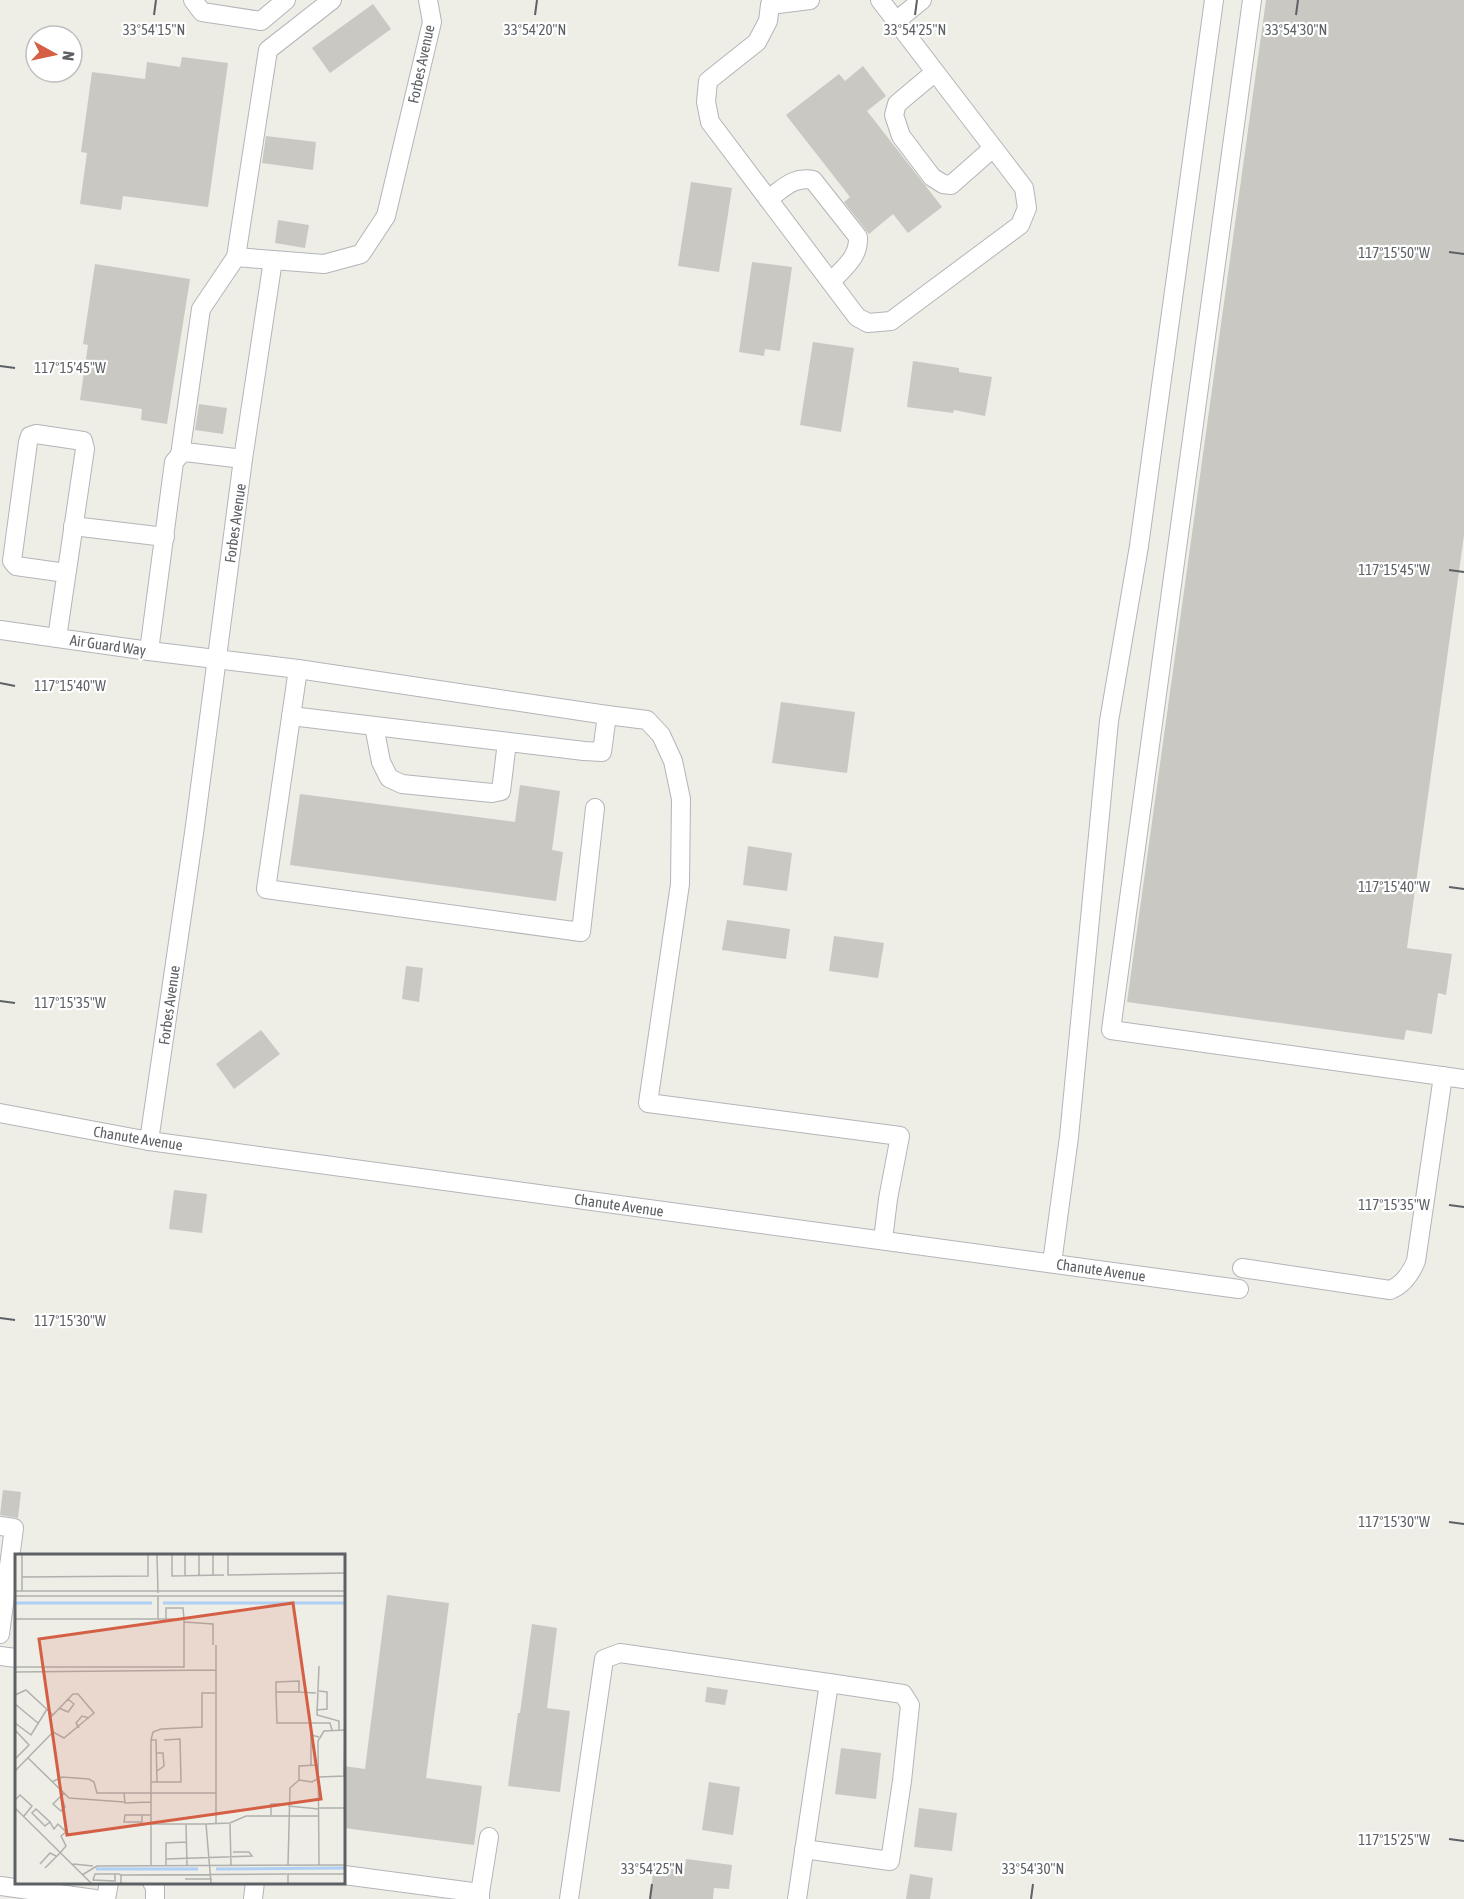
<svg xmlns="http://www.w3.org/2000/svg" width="1464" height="1899" viewBox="0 0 1464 1899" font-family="'Asap Condensed',sans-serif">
<rect width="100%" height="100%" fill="#eeede6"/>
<g fill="#c9c8c2">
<path d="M1266,0h198v535l-57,413 45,6 -6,41 -8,-2 -6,41 -26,-4 -2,10 -277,-38z"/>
<path d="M373,4l18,25 -61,44 -18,-25z"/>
<path d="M182,57l46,6 -20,144 -85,-11 -2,14 -41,-6 7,-51 -6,-1 11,-80 53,7 2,-17 33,5z"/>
<path d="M863,66l23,30 -19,15 75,96 -34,26 -15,-19 -24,20 -25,-32 6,-5 -64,-82 53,-41 6,7z"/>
<path d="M266,136l50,6 -3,28 -51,-7z"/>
<path d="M691,182l41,6 -13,84 -41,-6z"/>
<path d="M278,220l31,5 -4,23 -30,-5z"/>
<path d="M752,262l40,5 -12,84 -15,-2 -1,7 -25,-4z"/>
<path d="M95,264l95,15 -23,145 -26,-4 1,-11 -62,-9 8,-55 -5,-1z"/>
<path d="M813,342l41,6 -13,84 -41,-7z"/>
<path d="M913,361l46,7v4l33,5 -7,39 -31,-6 -1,3 -46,-6z"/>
<path d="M199,404l28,4 -4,26 -28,-4z"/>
<path d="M781,702l74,10 -8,61 -75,-10z"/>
<path d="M520,785l40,6 -8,59 11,2 -7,49 -266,-36 10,-71 215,28z"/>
<path d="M748,846l44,7 -5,38 -44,-6z"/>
<path d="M727,920l63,9 -4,30 -64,-9z"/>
<path d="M834,936l50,7 -6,35 -49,-7z"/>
<path d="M406,966l17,2 -4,34 -17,-3z"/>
<path d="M261,1030l19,24 -46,35 -18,-25z"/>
<path d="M174,1190l33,4 -5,39 -33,-4z"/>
<path d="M3,1490l18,2 -3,26 -18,-3z"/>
<path d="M387,1595l62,8 -23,175 56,8 -8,59 -130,-17v-62l21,3z"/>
<path d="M532,1624l25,4 -10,80 23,3 -10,81 -52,-6 10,-73h2z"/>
<path d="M707,1687l21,3 -3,15 -20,-3z"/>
<path d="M841,1748l40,5 -5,46 -41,-5z"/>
<path d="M709,1782l31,5 -7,48 -31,-5z"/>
<path d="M919,1808l38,5 -5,38 -38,-4z"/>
<path d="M686,1859l46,6 -3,24 -15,-1 -1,11h-63l4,-35 31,4z"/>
<path d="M910,1874l23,4 -3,21h-24z"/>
</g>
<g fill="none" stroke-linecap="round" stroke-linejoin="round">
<g stroke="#b3b5b9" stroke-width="20">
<g id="minor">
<path d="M193,0l9,12 59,9 25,-21"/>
<path d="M1252,0l-141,1030 353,49"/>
<path d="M770,5l-2,16 -11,21 -49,39 -2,21 4,20 147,195 11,6 23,-2 129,-96 7,-17 -3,-20 -144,-188"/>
<path d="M770,5l40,-5"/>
<path d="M896,21l26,-21"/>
<path d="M935,72l-38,32 -3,11 7,21 31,41 11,7 8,1 42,-37"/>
<path d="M768,199c16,-11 26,-23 45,-19l45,57c1,21 -14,30 -27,45"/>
<path d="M236,257l37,3"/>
<path d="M180,455l21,-146 35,-52 32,-207 64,-50"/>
<path d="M73,526l92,11"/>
<path d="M0,630l149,21 149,18 -32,220 315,43 14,-124"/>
<path d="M57,638l28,-189 -2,-8 -47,-7 -6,2 -2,6 -16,119 4,5 50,7"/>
<path d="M149,651l25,-189 6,-7 5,-3 58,7"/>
<path d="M607,715l40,5 14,15 12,26 8,38 -1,85 -32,219 252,33 -12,63 -5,41"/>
<path d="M291,716l293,35 18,1 5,-37 -309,-46"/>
<path d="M374,726l7,36 8,16 13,6 90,9 9,-2 6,-49"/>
<path d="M0,1113l149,28 1090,148"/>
<path d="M149,1141l45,-308 49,-374 30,-199 51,4 37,-10 25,-38 46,-194 -4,-22"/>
<path d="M1052,1263l17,-126 40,-416 30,-175 75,-546"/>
<path d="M1242,1268l148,22c13,-5 21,-17 26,-29l27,-185"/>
<path d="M0,1526l14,2 -14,106"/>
<path d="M0,1656l16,2"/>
<path d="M344,1875l136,18v6"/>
<path d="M152,1882l3,5v12"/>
<path d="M0,1886l95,13"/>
<path d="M480,1893l9,-56"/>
<path d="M106,1899l3,-17"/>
<path d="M253,1899l2,-17"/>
<path d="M569,1899l35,-240 16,-6 209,30"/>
<path d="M797,1899l32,-216 74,11 7,11 -8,76 -12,80 -86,-12"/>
</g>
</g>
<use href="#minor" stroke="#fff" stroke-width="18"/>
</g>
<path fill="none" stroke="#5d6064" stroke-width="2" d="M154,15l2,-15M535,15l2,-15M915,15l2,-15M1296,15l2,-15M1449,252l15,2M0,366l15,2M1449,570l15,2M0,683l15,3M1449,887l15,2M0,1001l15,2M1449,1205l15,2M0,1318l15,2M1449,1522l15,2M1449,1839l15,2M650,1899l2,-15M1031,1899l2,-15"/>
<g text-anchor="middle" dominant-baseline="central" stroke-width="4.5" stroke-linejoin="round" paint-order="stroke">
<g font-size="15" fill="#5d6064" stroke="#fff">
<text transform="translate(421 64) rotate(-78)">Forbes Avenue</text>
<text transform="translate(235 523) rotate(-82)">Forbes Avenue</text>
<text transform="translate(108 645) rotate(8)">Air Guard Way</text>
<text transform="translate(169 1005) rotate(-82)">Forbes Avenue</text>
<text transform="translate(138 1138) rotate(9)">Chanute Avenue</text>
<text transform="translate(619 1205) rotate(8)">Chanute Avenue</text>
<text transform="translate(1101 1270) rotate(8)">Chanute Avenue</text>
</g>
</g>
<g transform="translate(15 1554)">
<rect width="330" height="330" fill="#eeede6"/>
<path fill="none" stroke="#afcff5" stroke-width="3" d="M0,49h137M148,49h182M81,315h102M201,315l129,-1"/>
<path fill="none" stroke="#b0b1ae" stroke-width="1.5" d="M142,1l1,38M157,1v21l52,-1M170,1v21M184,1v21M198,1v21M213,1v20l117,-2M7,23l126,-1v-21M0,37h330M7,37v-36M0,42h330M0,65h143M151,65v-11h17l1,11M169,68l29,2v21M201,91v179M304,112l-2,49 22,6v9M0,113h169v-48h-26v-23M0,118l201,-2M261,138l1,31h53l2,7M284,138v-11l-23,1v10h23l17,1M58,140h5l16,19 -30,25 -11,-6 -3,-14zM0,141l11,-5 27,25M0,150l23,19M44,154l9,4 6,-8 -6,-5M301,156l11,-1v-17l-8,-1M0,169l16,12 16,-26M64,174l-3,-5 6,-7 7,2M0,176l14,15 -14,14M136,186l2,-8 8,-3 41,-2v-34h13M142,199h6l1,13 -7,5M13,204l41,40 55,4M296,211v-30l8,2M303,211l-19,1v14l13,2 7,-4M0,217l38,-39M304,223l25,-1 1,-39M37,228l10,-5 27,2 5,3 3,11h119M136,228v-42h5l1,42M109,239l1,10 26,-1M46,242l4,11 -4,4 -8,-7 11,-11M0,246l5,-5 12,11 -8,10M273,252l31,3M0,254l76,75M304,254h26M127,261v7h-18l1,-7h26M256,261v-11h17M35,268l-5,4 -13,-13 4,-4 14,13 4,7 4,-5 8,8 -5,4 5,10 -6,7M136,270h55M171,270l1,42M215,270l1,41M151,305l86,-3 -3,-4h-16M25,310l10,-11 6,3M58,310l20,2M273,311l2,-77 9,-8M304,311l-1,-124 6,-10 21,-1M136,312v-84h30l-1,-43 -16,1M151,312v-23l20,-1M30,314l15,-15M100,320v7l-22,-1 2,-6h24l2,1M67,321l15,-9 248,-1M170,325h27M106,329v-8l166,-1M196,329l-5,-59 24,-1 16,-7h73M273,329v-9h57"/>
<path fill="#d45f45" fill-opacity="0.15" stroke="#d45f45" stroke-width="3" d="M278,49l28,196 -254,36 -28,-196z"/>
<rect width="330" height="330" fill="none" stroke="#5d6064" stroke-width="3"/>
</g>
<g font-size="15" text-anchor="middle" fill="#5d6064" stroke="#fff" stroke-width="4.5" stroke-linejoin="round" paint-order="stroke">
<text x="154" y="35">33°54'15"N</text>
<text x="535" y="35">33°54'20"N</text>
<text x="915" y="35">33°54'25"N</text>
<text x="1296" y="35">33°54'30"N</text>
<text x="1394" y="258">117°15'50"W</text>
<text x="70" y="373">117°15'45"W</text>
<text x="1394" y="575">117°15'45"W</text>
<text x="70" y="691">117°15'40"W</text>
<text x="1394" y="892">117°15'40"W</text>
<text x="70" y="1008">117°15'35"W</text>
<text x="1394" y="1210">117°15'35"W</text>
<text x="70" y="1326">117°15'30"W</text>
<text x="1394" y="1527">117°15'30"W</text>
<text x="1394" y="1845">117°15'25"W</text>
<text x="652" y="1874">33°54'25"N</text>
<text x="1033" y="1874">33°54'30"N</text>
</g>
<g transform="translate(54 54) rotate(98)"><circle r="28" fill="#ffffff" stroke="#bebfc1" stroke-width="1.5"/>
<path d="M0-4.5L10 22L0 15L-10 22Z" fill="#d45f45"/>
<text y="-9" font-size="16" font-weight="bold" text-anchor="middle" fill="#5d6064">N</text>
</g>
</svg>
